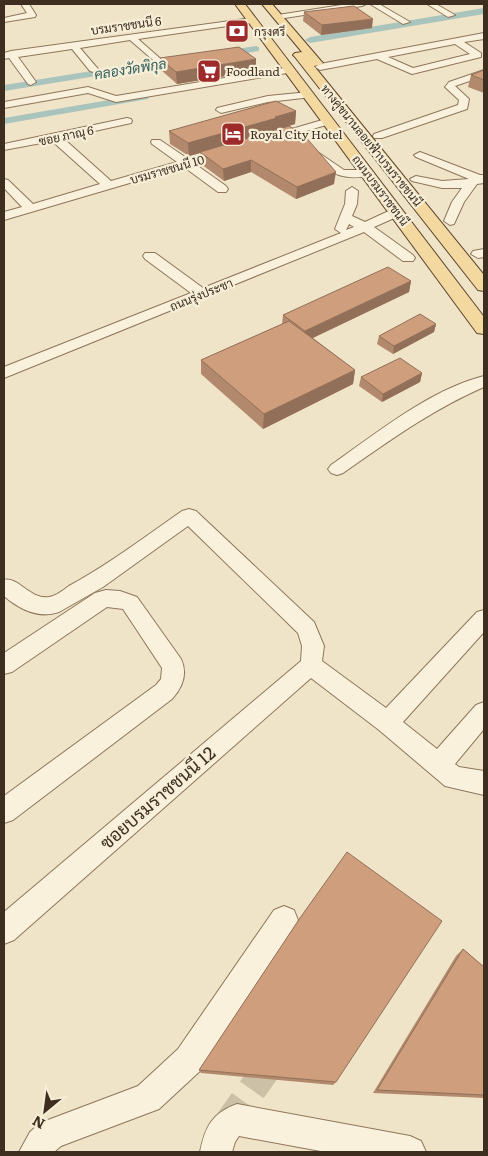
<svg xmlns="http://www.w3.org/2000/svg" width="488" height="1156" viewBox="0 0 488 1156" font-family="Literata,Sarabun,serif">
<rect width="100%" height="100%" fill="#f0e4c8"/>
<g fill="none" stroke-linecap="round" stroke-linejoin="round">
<g fill="#a9c4bc" fill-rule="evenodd">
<path d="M484,8v6l-174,29 -5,-3 5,-3z"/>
<path d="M256,46l3,1v4l-43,7 -5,-3 5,-3z"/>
<path d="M186,56l5,3 -2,2 -185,30v-6z"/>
<path d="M144,94l4,1 1,2 -1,2 -144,25v-6z"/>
</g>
<path stroke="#ccc0a6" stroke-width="29" stroke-dasharray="29 14" stroke-linecap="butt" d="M227,1125l48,-68"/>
<g stroke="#8d765c" stroke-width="2">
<g id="minor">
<path d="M21,4h8l7,11 -1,2 -31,5v-4l23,-5z"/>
<path d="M348,4h18l-4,2 -84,13 -4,-2 4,-2z"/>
<path d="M370,4h9l31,18 -7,2z"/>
<path d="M427,4h9l19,11 -7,2z"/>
<path d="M252,18l4,2 -1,2 -117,17 25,22v4l-3,1 -30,-26 -50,8 18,21 -5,3 -3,-1 -18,-22 -54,8 18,25 -5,3 -3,-1 -19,-26 -5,1v-6l7,-2z"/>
<path d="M484,33v6l-20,3 17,11v4l-69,17 -35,-15 -57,11 -5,-3 5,-3zM455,44l15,10 -57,14 -25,-11z"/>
<path d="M290,67l5,3 -2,2 -177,30 -28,-9 -84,15v-6l84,-15 28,9z"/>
<path d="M484,70v6l-29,10 14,13 -2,10 -85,29h-8l-1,-2 1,-2 84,-29 1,-5 -14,-13 4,-5z"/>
<path d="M309,92l3,1v4l-44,5 -47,11 -5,-3 1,-2 51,-12z"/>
<path d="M127,118l4,1 1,2 -1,2 -68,15 48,43 66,-19 -25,-18 -1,-2 1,-2h8l28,19 37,-10 4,1 2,2 -2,2 -34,10 31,22 2,3 -2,3h-8l-34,-25 -180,53v-8l18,-5 -18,-19v-9l4,1 25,24 67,-20 -48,-43 -48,9v-6z"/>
<path d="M329,118l5,3 -1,2 -61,18 -5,-3 1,-2z"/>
<path d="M420,152l60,23h4v8l-7,1 -13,18 -10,22 -4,1 -6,-4 8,-19 10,-14h-20l-30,-7 -2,-2 6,-3 26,5 27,-2 -53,-22 -2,-2z"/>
<path d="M319,153l25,17h24l6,3 -2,2c-24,6 -43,1 -59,-19l2,-2z"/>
<path d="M352,187l6,4 -1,13 -5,12 13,6 28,-13h8l2,3 -2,3 -27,12 39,28 2,3 -2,3h-10l-39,-29 -360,146v-11l187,-74 -46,-34 -2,-3 2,-3h10l48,35 138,-55 -6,-4 10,-25 1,-13zM349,224l5,3 -8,3z"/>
<path d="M484,249v8l-6,1 -7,-4 2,-3z"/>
<path d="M484,376v11c-51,22 -95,54 -141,86l-6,2 -6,-2 -3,-4 3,-4c46,-32 98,-75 153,-89z"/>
<path d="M189,509l7,2 118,111 10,24 -2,15 64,47 91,-96 7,-2v22l-81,90 34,27 39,-44 8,-3v27l-29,35 4,3 25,4v24l-39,-9 -66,-56 -68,-52 -297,262 -10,4v-32l297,-251 1,-15 -4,-13 -110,-107 -85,61 -44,25c-20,7 -40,-3 -55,-16v-16c14,-4 26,20 45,17 6,-1 15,-7 20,-11 40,-22 76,-49 113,-75z"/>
<path d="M106,590l14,1 17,6 44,62c7,15 1,29 -9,40l-159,121 -9,3v-27l152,-111 5,-6 1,-11 -39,-59 -16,-2 -95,65 -8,2v-21l91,-60z"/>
<path d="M284,906l10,4 4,10 -4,10 -94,141 -41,38 -98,37 -7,6h-35l11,-20 10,-9 98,-37 40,-37 96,-139z"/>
<path d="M237,1104l173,32 11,5 5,11h-100l-87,-16 -4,6 -3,10h-32c5,-25 12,-39 37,-48z"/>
</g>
</g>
<g stroke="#5b4430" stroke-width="2">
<g id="major">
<path d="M235,4h10l239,313v17l-7,-1z"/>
<path d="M262,4h10l49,57 2,2 -2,2 -7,1 170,209v16l-6,-1 -183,-233 -2,-2 2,-2 7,-1z"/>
</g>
</g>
<use href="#minor" fill="#faf1dc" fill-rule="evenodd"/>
<use href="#major" fill="#f3d9a0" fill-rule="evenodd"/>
</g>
<g fill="#b2896c">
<path d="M304,12l68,16 -51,7 -18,-14z"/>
<path d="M160,58l96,13 -79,13 -16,-14z"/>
<path d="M484,70v23l-16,-6 3,-12z"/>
<path d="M296,111l-1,13 -18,6 57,54 -38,15 -45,-27 -27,9 -23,-17 -1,-11 -11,3 -19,-12 -1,-13z"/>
<path d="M411,281l-2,11 -96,46 42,32 -2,14 -90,45 -62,-55v-14l81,-36 1,-9z"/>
<path d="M436,324l-2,8 -41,22 -16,-10 2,-8z"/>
<path d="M422,373l-2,9 -38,20 -23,-16 2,-9z"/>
<path d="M463,949l21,18v131l-111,-5 83,-137z"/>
<path d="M199,1070l137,12 -3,3 -132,-12z"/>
</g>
<g fill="#916f58">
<path d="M373,19l-1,9 -51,7 1,-10z"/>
<path d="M256,59v12l-79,13 -1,-12z"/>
<path d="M296,111l-1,13 -95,28v1l-11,3 -1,-13z"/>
<path d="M251,160v12l-27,9 -1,-12z"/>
<path d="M336,172l-2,12 -38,15 1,-12z"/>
<path d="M411,281l-2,11 -105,50 1,-11z"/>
<path d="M436,324l-2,8 -41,22 1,-8z"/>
<path d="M355,370l-2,14 -90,45 1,-15z"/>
<path d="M422,373l-2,9 -38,20 1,-8z"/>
</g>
<g fill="#cf9f7d" stroke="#916f58">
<path d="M354,6l19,13 -51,6 -18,-13z"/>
<path d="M239,47l17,12 -80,13 -16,-14z"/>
<path d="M484,70v10l-13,-5z"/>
<path d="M276,101l20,10 -21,6 2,1 -89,25 -19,-12z"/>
<path d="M289,126l14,8 33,38 -39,15 -46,-27 -28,9 -23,-17z"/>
<path d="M388,267l23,14 -106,50 -22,-16z"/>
<path d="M420,314l16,10 -42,22 -15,-10z"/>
<path d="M289,321l66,49 -91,44 -63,-54z"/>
<path d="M400,358l22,15 -39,21 -22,-17z"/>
<path d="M347,852l95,69 -106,161 -137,-12 101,-152z"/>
<path d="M463,949l21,18v128l-107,-5z"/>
</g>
<defs>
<g id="bank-square" transform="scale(1.25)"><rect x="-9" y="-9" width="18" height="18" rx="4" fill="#9e2a2b" stroke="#f7eed8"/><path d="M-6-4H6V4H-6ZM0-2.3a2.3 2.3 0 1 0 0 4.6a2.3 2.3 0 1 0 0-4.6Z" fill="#fff"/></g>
<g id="supermarket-square" transform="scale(1.25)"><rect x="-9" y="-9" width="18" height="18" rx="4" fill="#9e2a2b" stroke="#f7eed8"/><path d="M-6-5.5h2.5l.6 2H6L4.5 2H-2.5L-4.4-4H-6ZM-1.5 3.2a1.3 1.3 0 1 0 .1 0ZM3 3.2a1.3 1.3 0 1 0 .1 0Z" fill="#fff"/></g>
<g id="hotel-square" transform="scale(1.25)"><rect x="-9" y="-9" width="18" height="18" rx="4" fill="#9e2a2b" stroke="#f7eed8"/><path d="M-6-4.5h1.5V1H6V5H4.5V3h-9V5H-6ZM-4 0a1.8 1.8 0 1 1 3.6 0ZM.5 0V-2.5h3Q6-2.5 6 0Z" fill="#fff"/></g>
</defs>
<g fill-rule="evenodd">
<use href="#bank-square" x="237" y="31"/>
<use href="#supermarket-square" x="209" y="71"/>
<use href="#hotel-square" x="233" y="134"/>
</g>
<g text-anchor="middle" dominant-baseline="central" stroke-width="4.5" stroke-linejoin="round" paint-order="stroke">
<g font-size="12" fill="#3d2e20" stroke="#f7eed8">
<text transform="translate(126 25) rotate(-8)">บรมราชชนนี 6</text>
<text transform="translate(66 135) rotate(-12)">ซอย ภาณุ 6</text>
<text transform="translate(372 145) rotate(51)">ทางคู่ขนานลอยฟ้าบรมราชชนนี</text>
<text transform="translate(167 169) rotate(-16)">บรมราชชนนี 10</text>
<text transform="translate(381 190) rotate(53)">ถนนบรมราชชนนี</text>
<text transform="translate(201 294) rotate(-22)">ถนนรุ่งประชา</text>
</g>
<g font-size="12" fill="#3d2e20" stroke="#f7eed8" text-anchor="start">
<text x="254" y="31">กรุงศรี</text>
<text x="226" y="71">Foodland</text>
<text x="250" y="134">Royal City Hotel</text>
</g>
<g font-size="14" font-style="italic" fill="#2f5d5a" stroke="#f7eed8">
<text transform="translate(130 68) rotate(-9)">คลองวัดพิกุล</text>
</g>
<g font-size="18" fill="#3d2e20" stroke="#f7eed8">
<text transform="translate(157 797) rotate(-41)">ซอยบรมราชชนนี 12</text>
</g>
</g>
<rect width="488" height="1156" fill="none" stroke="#3d2e20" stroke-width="10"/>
<g transform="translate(45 1111) rotate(209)" stroke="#f7eed8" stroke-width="4" paint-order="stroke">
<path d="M0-4L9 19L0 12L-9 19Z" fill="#3d2e20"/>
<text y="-8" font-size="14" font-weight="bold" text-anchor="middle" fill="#3d2e20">N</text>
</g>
</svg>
